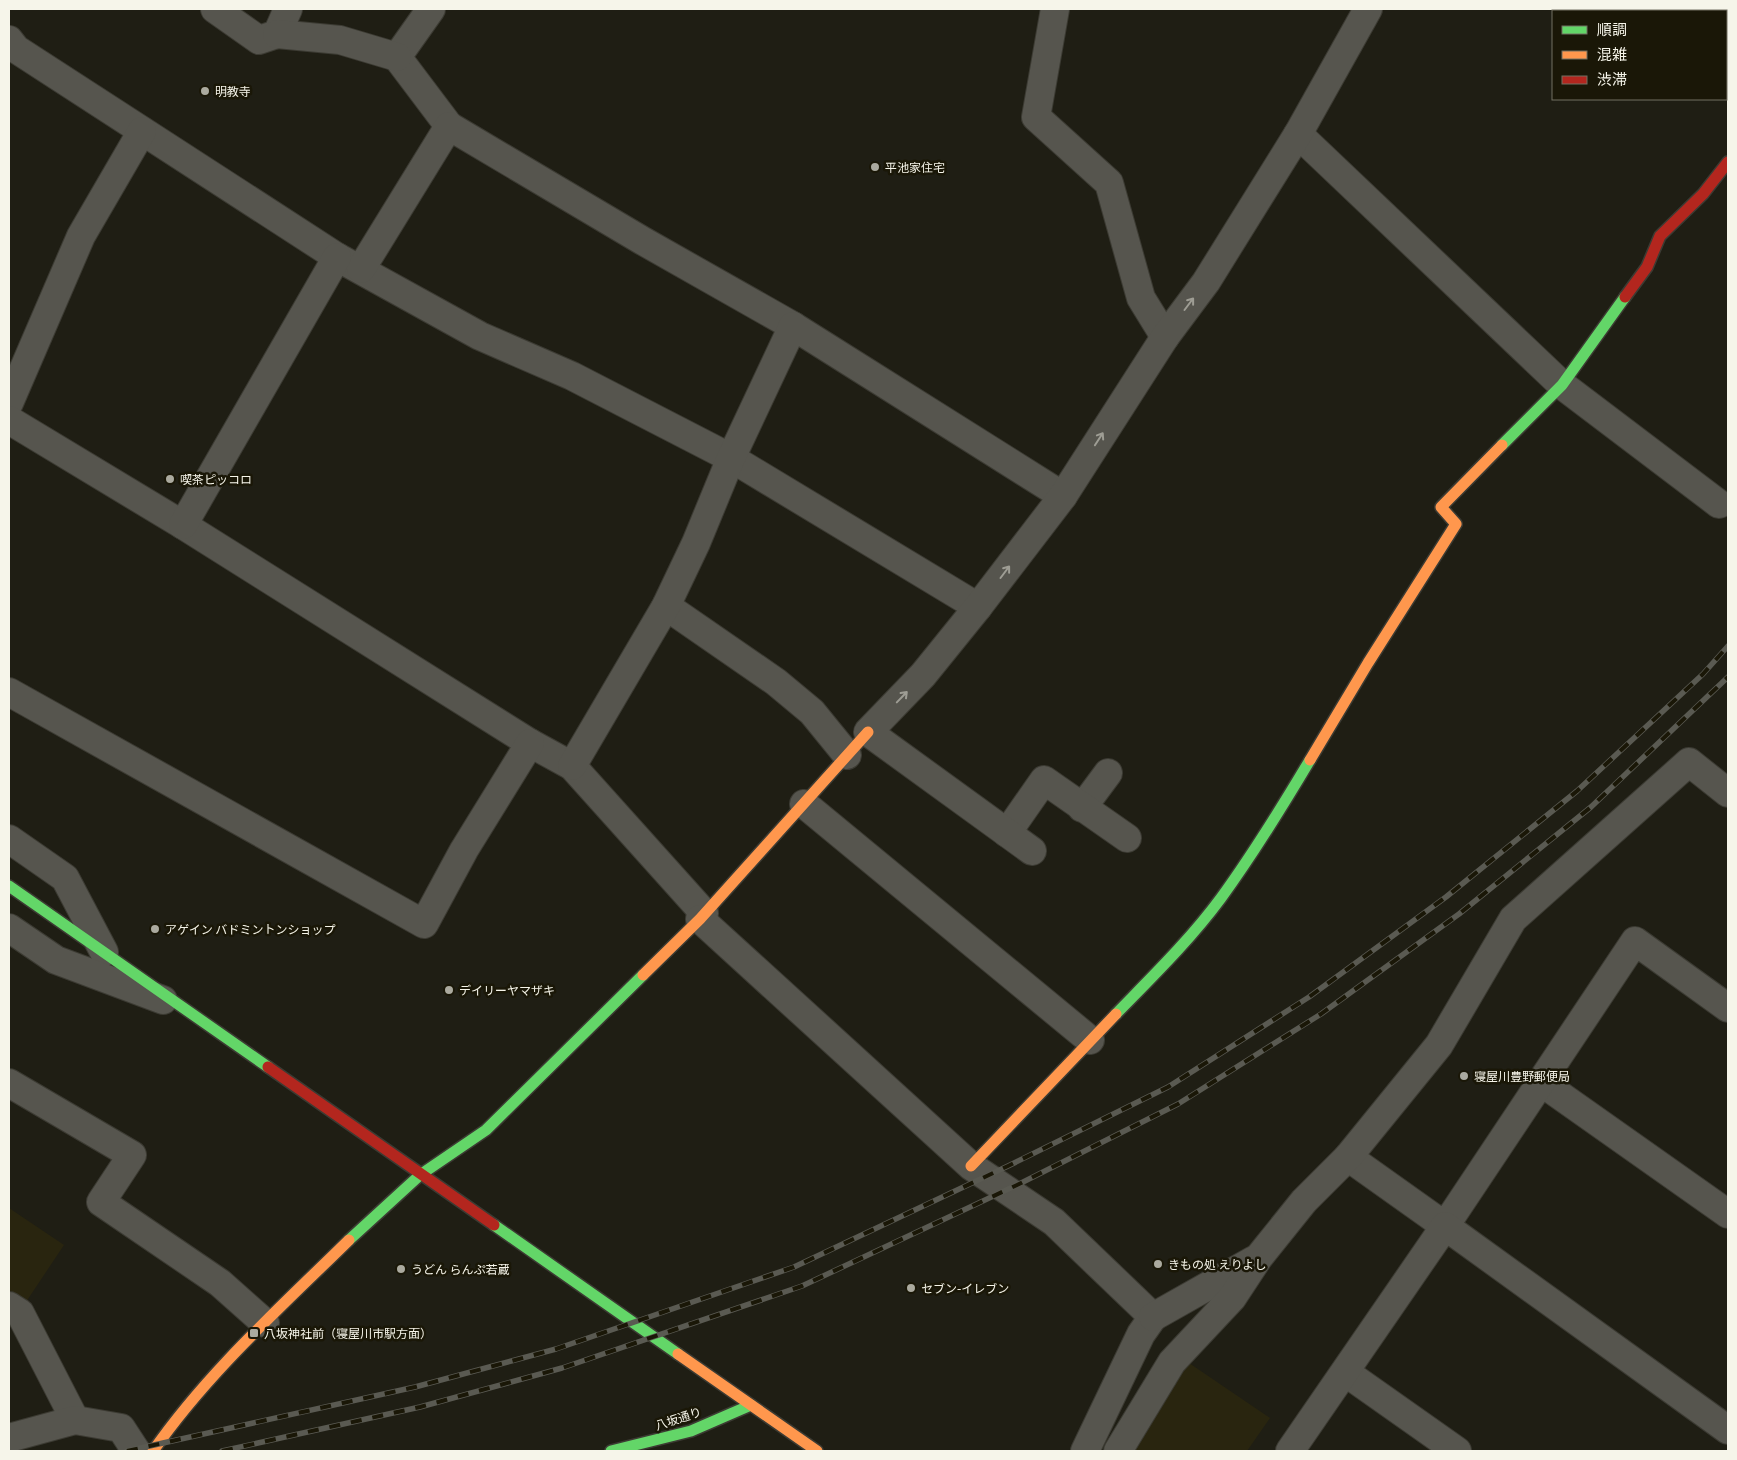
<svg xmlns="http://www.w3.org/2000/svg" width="1737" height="1460" viewBox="0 0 1737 1460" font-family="Literata,'Noto Sans JP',serif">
<rect width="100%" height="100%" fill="#1f1e14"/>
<g fill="#29250f">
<path d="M9,1208l55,37 -38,57 -17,-12z"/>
<path d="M1189,1363l81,55 -23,33h-117z"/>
</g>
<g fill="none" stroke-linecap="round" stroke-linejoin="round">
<g stroke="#3c3b33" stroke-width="30">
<g id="street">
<path d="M215,9l44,31 18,-6 11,-25"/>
<path d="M431,9l-34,48 52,69"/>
<path d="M1055,9l-19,108 73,66 32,115 24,39"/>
<path d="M1672,9l3,2"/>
<path d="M277,34l63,6 57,17"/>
<path d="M9,40l7,9 321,208 143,79 92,40 159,82 247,149"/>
<path d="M1726,44l2,1"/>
<path d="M1298,134l264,251 157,119"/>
<path d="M361,269l88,-143 194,115 150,85"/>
<path d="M9,403l72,-167 61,-105"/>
<path d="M9,420l174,105 347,218 42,23 132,147"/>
<path d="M183,525l154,-268"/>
<path d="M666,606l110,76 36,30 35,43"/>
<path d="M9,692l415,232 40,-74 66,-107"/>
<path d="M572,766l94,-160 30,-63 35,-85 62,-132 270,170"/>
<path d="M804,804l286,236"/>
<path d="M1082,808l26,-35"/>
<path d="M1007,833l37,-53 83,58"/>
<path d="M9,839l56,39 39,74"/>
<path d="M1032,851l-164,-119 55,-57 55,-68 85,-111 102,-159 41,-55 92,-148 70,-125"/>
<path d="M700,919l271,247 83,56 99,95 -12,17 -56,117"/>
<path d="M9,928l47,32 107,40"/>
<path d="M1541,1082l187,132"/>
<path d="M9,1083l123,72 -31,47 119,81 45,40"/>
<path d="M1348,1157l97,69 190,-285 93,67"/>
<path d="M9,1306l11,7 55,107"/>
<path d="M1153,1317l101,-57"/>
<path d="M1345,1372l112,79"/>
<path d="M9,1438l66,-18 46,8 15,23"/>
<path d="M1118,1451l54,-89 60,-64 27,-41 45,-56 44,-44 91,-112 74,-126 176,-157 39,31"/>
<path d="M1290,1451l155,-225 283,204"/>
</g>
</g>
<g stroke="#3c3b33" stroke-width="14">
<g id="fast">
<path d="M1502,445l60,-60 63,-88"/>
<path d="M9,886l259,181"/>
<path d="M1116,1014c36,-37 74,-74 105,-116 32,-44 61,-91 89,-138"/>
<path d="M494,1225l184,129"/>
<path d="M349,1240l71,-65 66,-45 157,-155"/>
<path d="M611,1451l80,-20 60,-26"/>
</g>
</g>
<g stroke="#3c3b33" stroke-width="14">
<g id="slow">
<path d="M1310,760l58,-97 88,-139 -15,-17 61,-62"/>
<path d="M643,975l57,-56 168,-187"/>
<path d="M971,1166l145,-152"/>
<path d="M678,1354l139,97"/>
<path d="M153,1451c55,-79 128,-144 196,-211"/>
</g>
</g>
<g stroke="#3c3b33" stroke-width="14">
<g id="jam">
<path d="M1625,297l22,-30 13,-31 43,-42 25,-32"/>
<path d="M268,1067l226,158"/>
</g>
</g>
<use href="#street" stroke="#56554e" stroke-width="28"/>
<use href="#fast" stroke="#63d668" stroke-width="11"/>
<use href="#slow" stroke="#ff974d" stroke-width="11"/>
<use href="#jam" stroke="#b3261e" stroke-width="11"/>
<g stroke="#5a5a52" stroke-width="5.5">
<g id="rail">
<path d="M127,1451l288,-64 141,-38 238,-82 214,-101 160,-79 141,-90 137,-100 131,-106 126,-117 25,-28"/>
<path d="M222,1451l198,-44 142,-39 240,-82 215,-101 161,-81 143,-90 138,-100 132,-107 137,-130"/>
</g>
</g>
<use href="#rail" stroke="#1a1707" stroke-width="4" stroke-dasharray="11" stroke-linecap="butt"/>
</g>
<defs><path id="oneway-shaft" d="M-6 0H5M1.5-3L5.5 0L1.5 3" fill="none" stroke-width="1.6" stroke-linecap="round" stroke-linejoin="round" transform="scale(1.25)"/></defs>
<g stroke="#9e9d94">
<use href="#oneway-shaft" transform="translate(1189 304) rotate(-53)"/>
<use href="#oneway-shaft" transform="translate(1099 439) rotate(-57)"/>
<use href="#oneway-shaft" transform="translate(1005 572) rotate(-53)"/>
<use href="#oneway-shaft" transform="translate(902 697) rotate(-46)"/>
</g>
<g fill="#abaa9f" stroke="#1a1707" stroke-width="2">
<circle cx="205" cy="91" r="5"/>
<circle cx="875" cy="167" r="5"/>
<circle cx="170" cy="479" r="5"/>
<circle cx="155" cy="929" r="5"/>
<circle cx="449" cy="990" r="5"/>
<circle cx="1464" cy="1076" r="5"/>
<circle cx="1158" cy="1264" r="5"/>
<circle cx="401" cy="1269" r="5"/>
<circle cx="911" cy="1288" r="5"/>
<rect x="249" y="1328" width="10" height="10" rx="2.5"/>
</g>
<g text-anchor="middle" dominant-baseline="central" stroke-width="5" stroke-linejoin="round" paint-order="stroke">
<g font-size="12" fill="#f6f5ea" stroke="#1a1707" text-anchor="start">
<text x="215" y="91">明教寺</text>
<text x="885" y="167">平池家住宅</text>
<text x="180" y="479">喫茶ピッコロ</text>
<text x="165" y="929">アゲイン バドミントンショップ</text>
<text x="459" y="990">デイリーヤマザキ</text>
<text x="1474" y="1076">寝屋川豊野郵便局</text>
<text x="1168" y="1264">きもの処 えりよし</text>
<text x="411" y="1269">うどん らんぷ若蔵</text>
<text x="921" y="1288">セブン-イレブン</text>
<text x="264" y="1333">八坂神社前（寝屋川市駅方面）</text>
</g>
<g font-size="12" fill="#f6f5ea" stroke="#1a1707">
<text transform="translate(678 1418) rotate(-18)">八坂通り</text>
</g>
</g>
<rect width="1737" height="1460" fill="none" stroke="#f6f5ea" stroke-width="20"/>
<rect x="1552" y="10" width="175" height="90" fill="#1a1707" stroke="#727062"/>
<rect x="1562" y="26" width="25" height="8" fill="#63d668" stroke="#727062"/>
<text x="1597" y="35" font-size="15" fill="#f6f5ea">順調</text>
<rect x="1562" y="51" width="25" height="8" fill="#ff974d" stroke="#727062"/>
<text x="1597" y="60" font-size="15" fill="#f6f5ea">混雑</text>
<rect x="1562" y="76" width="25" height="8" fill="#b3261e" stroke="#727062"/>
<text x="1597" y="85" font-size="15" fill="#f6f5ea">渋滞</text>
</svg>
